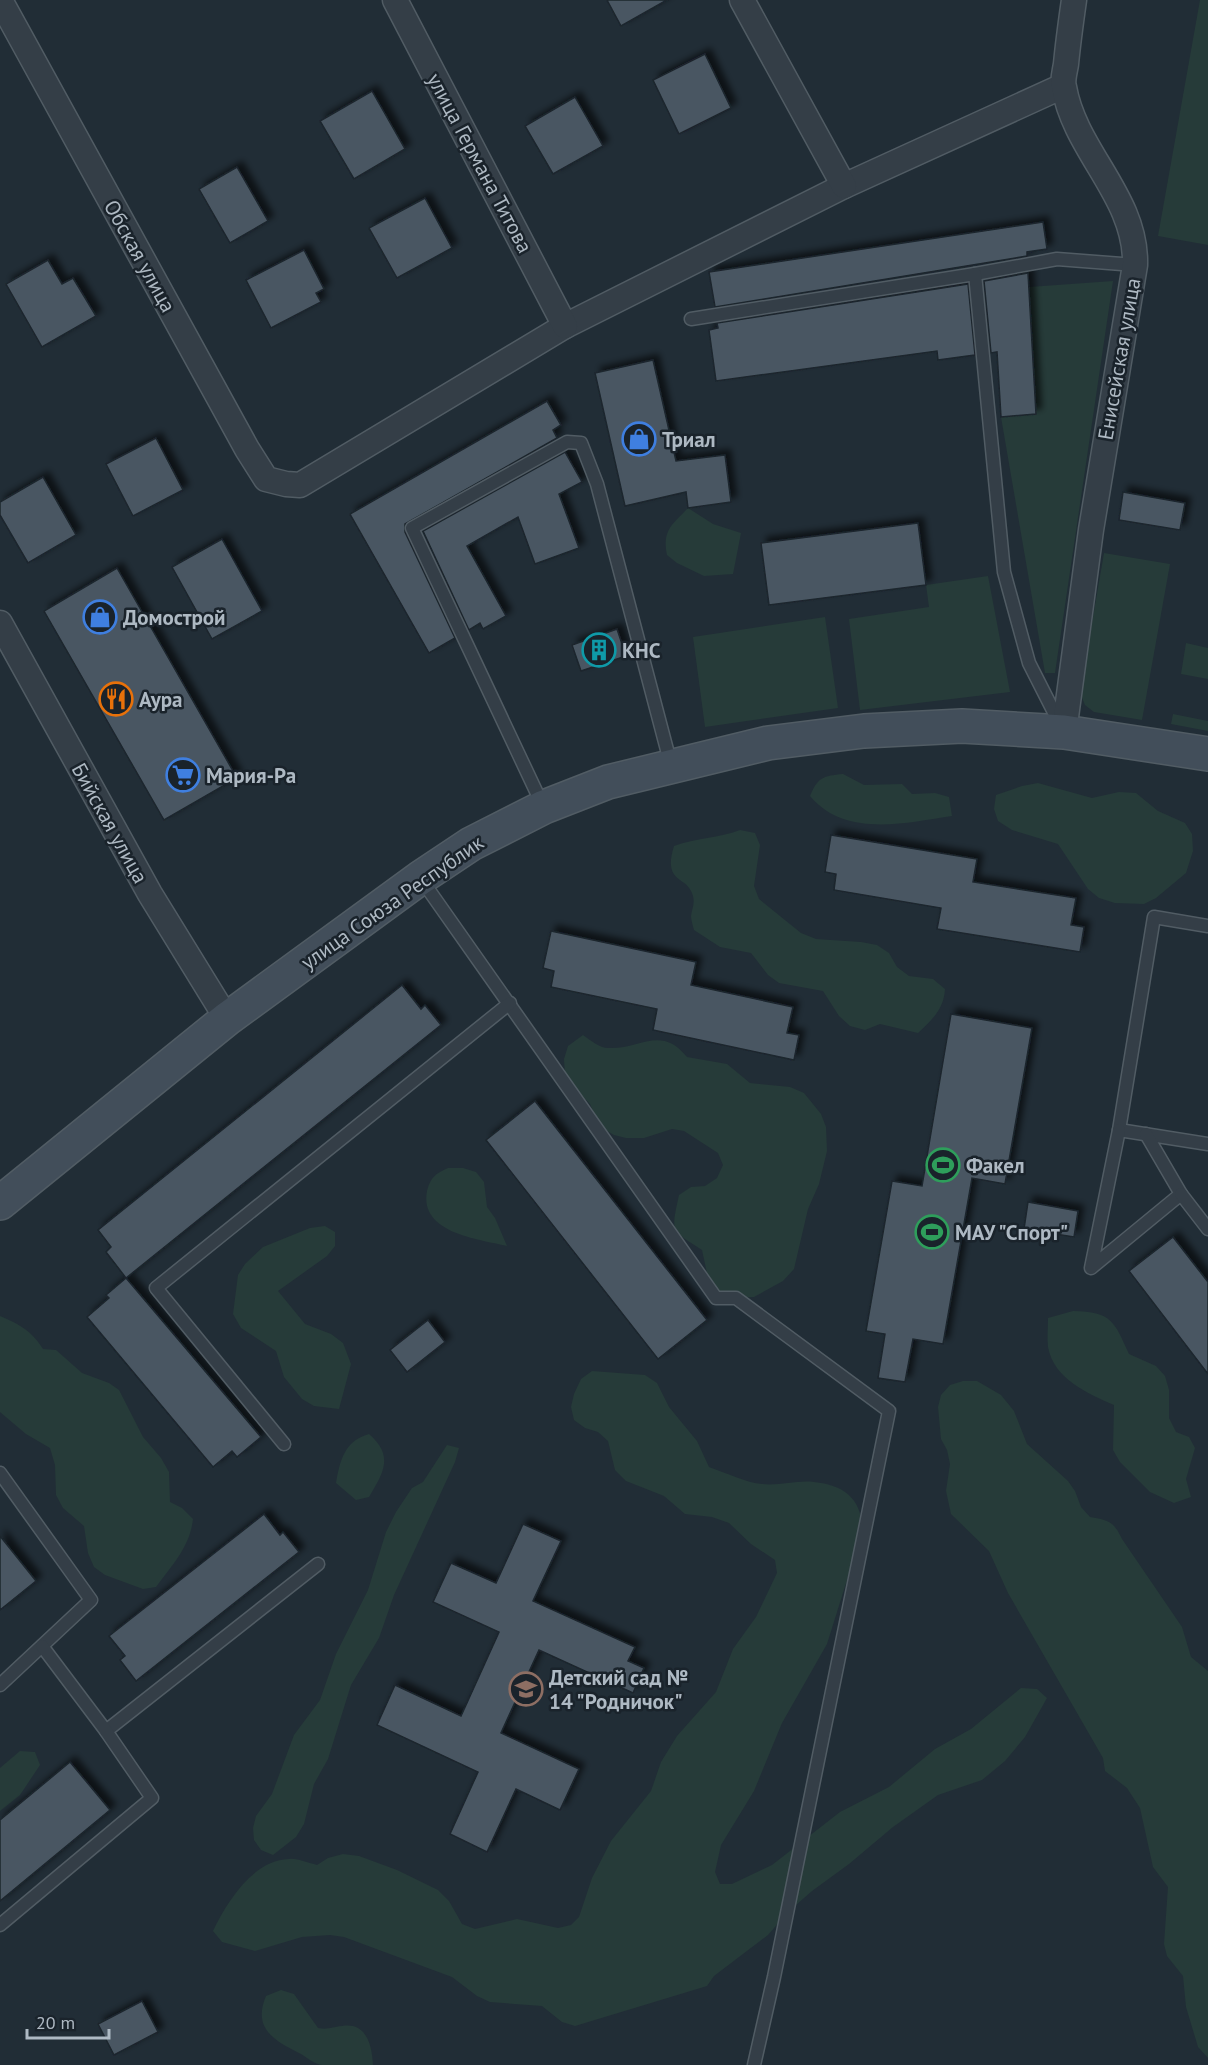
<svg xmlns="http://www.w3.org/2000/svg" width="1208" height="2065" viewBox="0 0 1208 2065" font-family="'PT Sans',sans-serif">
<defs>
<filter id="shadow"><feDropShadow dx="5.5" dy="-5.5" stdDeviation="3" flood-color="#0009"/></filter>
</defs>
<rect width="100%" height="100%" fill="#212d36"/>
<g fill="#263b39">
<path d="M1200,0h8v245l-50,-9z"/>
<path d="M1113,281l-58,392h-10l-44,-256 35,-3 -7,-127z"/>
<path d="M688,508l25,16 28,9 -8,41 -29,2 -27,-13 -10,-8c-5,-25 5,-30 21,-47z"/>
<path d="M1104,553l66,11 -28,156 -48,-8 -9,-7 -5,-12z"/>
<path d="M988,576l22,116 -150,18 -11,-91 80,-12 -3,-22z"/>
<path d="M825,617l13,91 -133,19 -12,-90z"/>
<path d="M1186,643l22,5v31l-27,-5z"/>
<path d="M1173,714l35,7v10l-37,-7z"/>
<path d="M843,774l21,11 38,-1 10,10 23,-1 14,4 3,19c-47,7 -107,22 -142,-20 8,-19 13,-20 33,-22z"/>
<path d="M1038,783l54,15 27,-6 17,1 22,18 27,12 7,11 1,17 -7,22 -30,25 -12,6 -29,-1 -16,-5 -11,-9 -30,-45 -46,-14 -14,-9 -4,-12 2,-14 26,-9z"/>
<path d="M740,830l15,3 5,12 -6,41 5,13 42,34 15,6 45,3 16,3 12,8 8,14 12,9 24,3 12,10c-1,20 -13,31 -27,44l-38,-9 -15,6 -15,-4 -11,-10 -16,-25 -44,-8 -11,-8 -17,-22 -31,-6 -26,-17c-1,-4 -3,-10 -3,-14 1,-8 4,-12 2,-20 -5,-21 -31,-11 -19,-50 22,-8 45,-8 66,-16z"/>
<path d="M583,1035c7,5 17,13 25,13 31,2 53,-24 79,9l40,7 23,19 40,4 14,6 17,21 5,13 1,24 -8,33 -11,25 -14,60 -11,12 -29,16 -18,1 -26,-11 -8,-37c-32,-21 -31,-17 -23,-55l12,-8 14,-1 12,-8 6,-13 -5,-12 -34,-22 -12,-2 -28,9h-18l-12,-3 -14,-8 -10,-23 -18,-19 -7,-10 -1,-16 4,-13z"/>
<path d="M448,1168h15l13,4 8,10 3,25 8,11 12,28c-29,-7 -88,-13 -80,-55 3,-13 9,-18 21,-23z"/>
<path d="M325,1226l10,6v14l-8,10 -49,35 27,33 26,10 12,9 8,21 -12,45 -25,-3 -12,-7 -18,-22 -8,-26 -35,-23 -8,-14 5,-39 7,-11 18,-17 47,-19z"/>
<path d="M1073,1311c39,1 41,10 56,43l27,12 9,10 4,14v28l7,14 13,5 6,11 -9,31 5,18 -17,6 -24,-11 -30,-30 -7,-12 1,-45c-27,-12 -60,-26 -66,-58 -1,-9 0,-20 0,-29z"/>
<path d="M0,1316c19,8 32,15 43,33l13,1 26,23 27,10 10,7 24,47 18,21 8,14 1,30 12,6 11,11c-3,28 -21,46 -37,68l-13,2 -38,-14 -11,-8 -6,-14 -4,-27 -21,-18 -7,-13 -1,-30 -5,-17 -24,-14 -26,-22z"/>
<path d="M592,1371l53,4 12,8 12,24 28,34 12,26c15,5 38,16 53,17 17,2 35,-4 52,-2 31,3 49,18 48,50l-35,112 -45,79 -28,68 -33,54 -6,27 5,12h12l40,-19 68,-53 49,-25 46,-38 36,-20 50,-41 16,1 10,9 -22,39 -20,24 -23,19 -44,15 -45,32 -44,37 -37,27 -24,21 -20,23 -54,41 -7,10 -132,40 -13,-4 -20,-16 -52,-4 -13,-6 -25,-19 -108,-40 -14,-2 -28,2 -47,14 -33,-9 -9,-11c14,-29 40,-71 76,-72 8,-1 19,4 28,6l11,-7 15,-4 16,2 38,14 41,20 11,11 13,23 13,5 42,-10 41,9 13,-3 8,-8 13,-39 19,-37 40,-50 10,-29 16,-26 39,-44 17,-43 23,-32 21,-44 -2,-13 -24,-16 -22,-21 -17,-6 -27,-3 -21,-18 -38,-15 -11,-11 -7,-29 -10,-9 -13,-4 -11,-8 -3,-13 3,-13 7,-15z"/>
<path d="M963,1381h14l24,14 13,16 13,33 41,37 7,10 6,16 9,10c19,3 24,5 32,22l60,88 9,30 17,14v387l-10,-11 -12,-40 -3,-31 -16,-20 -3,-12 4,-57 -15,-20 -13,-59 -13,-20 -22,-17 -2,-13 -95,-165 -19,-42 -38,-37 -5,-23 4,-27 -3,-14 -6,-11 -3,-32 3,-12 9,-10z"/>
<path d="M369,1434c25,22 15,38 0,63l-13,3 -20,-17c4,-22 8,-42 33,-49z"/>
<path d="M447,1445l12,3 -4,14 -61,133 -15,43 -28,47 -23,74 -14,25 -10,40 -8,13 -23,18 -12,-5 -7,-10 -1,-12 3,-12 16,-22 22,-59 26,-35 16,-46 32,-64 18,-58 10,-20 16,-24 11,-6z"/>
<path d="M20,1751l15,1 5,13 -20,30 -20,16v-43z"/>
<path d="M281,1990l13,4 24,34c10,2 14,-1 24,-2 25,-4 30,20 31,39 -15,0 -37,0 -51,0 -7,-1 -15,-7 -21,-11 -26,-13 -49,-25 -35,-58z"/>
</g>
<g fill="#495762" stroke="#1c252d" stroke-width="1.5" filter="url(#shadow)">
<path d="M607,0h60l-46,26z"/>
<path d="M705,54l26,54 -52,26 -26,-54z"/>
<path d="M372,91l33,58 -51,30 -34,-58z"/>
<path d="M575,97l28,49 -50,28 -28,-48z"/>
<path d="M237,167l31,54 -38,22 -31,-54z"/>
<path d="M425,198l27,50 -55,30 -28,-50z"/>
<path d="M1043,222l4,27 -20,3v4l-312,51 -6,-35z"/>
<path d="M304,250l20,39 -8,4 5,9 -50,26 -25,-48z"/>
<path d="M48,260l14,24 11,-6 23,38 -54,31 -36,-63z"/>
<path d="M1028,273l8,141 -35,3 -4,-65 -6,1 -7,-72z"/>
<path d="M968,284l7,71 -37,5 -1,-9 -221,30 -7,-51 9,-2 -1,-5z"/>
<path d="M653,360l23,101 49,-6 6,47 -43,6 -2,-16 -61,14 -30,-133z"/>
<path d="M547,401l14,24 -8,5 4,8 -152,86v8l50,106 -26,15 -79,-139z"/>
<path d="M156,438l27,52 -50,26 -27,-52z"/>
<path d="M565,452l17,30 -23,12 20,54 -44,16 -17,-47 -51,29 39,70 -23,13 -3,-6 -11,7 -46,-99z"/>
<path d="M43,477l33,58 -48,28 -28,-48v-13z"/>
<path d="M1123,492l62,11 -5,27 -61,-10z"/>
<path d="M918,523l8,62 -157,20 -8,-62z"/>
<path d="M222,539l40,72 -50,28 -40,-72z"/>
<path d="M117,568l120,210 -73,42 -120,-209z"/>
<path d="M617,629l9,27 -45,15 -9,-26z"/>
<path d="M831,835l146,24 -4,23 103,16 -5,27 13,2 -4,25 -143,-23 4,-21 -107,-18 2,-16 -11,-2z"/>
<path d="M551,931l145,31 -5,23 102,22 -6,26 12,2 -5,25 -141,-30 4,-21 -106,-22 3,-16 -11,-3z"/>
<path d="M402,985l19,24 4,-4 16,20 -315,253 -20,-26 5,-5 -13,-17z"/>
<path d="M951,1014l81,14 -27,156 -33,-6 -29,166 -30,-5 -8,43 -27,-4 7,-44 -19,-3 26,-150 30,5z"/>
<path d="M535,1101l172,219 -49,39 -172,-219z"/>
<path d="M1028,1202l50,9 -4,26 -50,-8z"/>
<path d="M1173,1237l35,45v92l-79,-103z"/>
<path d="M126,1278l135,159 -24,20 -5,-6 -19,16 -126,-150 22,-19 -3,-3z"/>
<path d="M428,1320l17,22 -38,30 -17,-22z"/>
<path d="M264,1514l16,21 3,-3 16,20 -163,129 -16,-21 5,-4 -16,-20z"/>
<path d="M523,1524l38,17 -28,60 102,46 -7,14 16,7 -11,25 -94,-43 -38,83 78,36 -19,41 -44,-21 -29,63 -37,-18 28,-62 -101,-47 18,-40 66,31 38,-84 -66,-30 18,-39 45,20z"/>
<path d="M0,1536l36,45 -36,29z"/>
<path d="M70,1762l40,48 -110,91v-81z"/>
<path d="M142,2001l16,31 -44,23 -16,-31z"/>
</g>
<g fill="none" stroke-linecap="round" stroke-linejoin="round">
<g stroke="#515c64" stroke-width="15">
<g id="lane">
<path d="M975,274l82,-15 78,6"/>
<path d="M691,319l284,-45 29,298 25,91 32,63"/>
<path d="M543,806l-131,-278 155,-86 14,1 16,41 74,281"/>
<path d="M421,879l295,419h20l153,113 -115,566 -20,88"/>
<path d="M1208,926l-54,-9 -35,213 89,14"/>
<path d="M1119,1130l-28,138 90,-74 -35,-60"/>
<path d="M1181,1194l27,35"/>
<path d="M284,1444l-128,-156 354,-285"/>
<path d="M0,1473l91,127 -91,85"/>
<path d="M106,1731l212,-167"/>
<path d="M0,1925l152,-127 -46,-67 -64,-85"/>
</g>
</g>
<g stroke="#515c64" stroke-width="27">
<g id="street">
<path d="M0,0l247,449 19,30 20,5 14,1 265,-159 279,-140 219,-100"/>
<path d="M395,0l170,326"/>
<path d="M742,0l102,186"/>
<path d="M0,623l150,271 77,125"/>
<path d="M1064,732l27,-202 44,-265c2,-68 -60,-113 -71,-178 -2,-7 1,-16 2,-23 2,-21 5,-43 8,-64"/>
</g>
</g>
<g stroke="#515c64" stroke-width="36">
<path id="secondary" d="M0,1203l227,-184 193,-141 51,-34 73,-37 64,-25 160,-39 96,-12 98,-5 102,6 144,22"/>
</g>
<use href="#lane" stroke="#343e47" stroke-width="12"/>
<use href="#street" stroke="#343e47" stroke-width="24"/>
<use href="#secondary" stroke="#424e5a" stroke-width="33"/>
</g>
<defs>
<g id="shop-ring" transform="scale(1.725)"><circle r="9.5" fill="#1a232b" stroke="#3f7fe0" stroke-width="1.5"/><path d="M-5-2.5h2.3a2.7 3.5 0 0 1 5.4 0H5L5.5 6h-11ZM-1.5-2.5h3a1.5 2.3 0 0 0-3 0Z" fill="#3f7fe0"/></g>
<g id="building-ring" transform="scale(1.725)"><circle r="9.5" fill="#1a232b" stroke="#0f9aa8" stroke-width="1.5"/><path d="M-4-6H4V6H1V3H-1V6H-4ZM-2.5-4.3h1.7v1.8h-1.7ZM.8-4.3h1.7v1.8H.8ZM-2.5-1h1.7V.8h-1.7ZM.8-1h1.7V.8H.8Z" fill="#0f9aa8"/></g>
<g id="restaurant-ring" transform="scale(1.725)"><circle r="9.5" fill="#1a232b" stroke="#e8710a" stroke-width="1.5"/><path d="M-5-6h1v4h1v-4h1v4h1v-4h1v5L-1.5 .5V6h-2V.5L-5-1ZM5-6V6H3V1.5H1.5Q1.5-4 5-6Z" fill="#e8710a"/></g>
<g id="supermarket-ring" transform="scale(1.725)"><circle r="9.5" fill="#1a232b" stroke="#3f7fe0" stroke-width="1.5"/><path d="M-6-5.5h2.5l.6 2H6L4.5 2H-2.5L-4.4-4H-6ZM-1.5 3.2a1.3 1.3 0 1 0 .1 0ZM3 3.2a1.3 1.3 0 1 0 .1 0Z" fill="#3f7fe0"/></g>
<g id="stadium-ring" transform="scale(1.725)"><circle r="9.5" fill="#1a232b" stroke="#2e9e5b" stroke-width="1.5"/><path d="M0-5a6.5 5 0 1 0 0 10a6.5 5 0 1 0 0-10ZM-3.5-1.8h7v3.6h-7Z" fill="#2e9e5b"/></g>
<g id="school-ring" transform="scale(1.725)"><circle r="9.5" fill="#1a232b" stroke="#8d6e63" stroke-width="1.5"/><path d="M0-5L7-2L0 1L-7-2ZM-4 1L0 2.5L4 1V4Q0 6-4 4Z" fill="#8d6e63"/></g>
</defs>
<g fill-rule="evenodd">
<use href="#shop-ring" x="639" y="439"/>
<use href="#shop-ring" x="100" y="617"/>
<use href="#building-ring" x="599" y="650"/>
<use href="#restaurant-ring" x="116" y="699"/>
<use href="#supermarket-ring" x="183" y="775"/>
<use href="#stadium-ring" x="943" y="1165"/>
<use href="#stadium-ring" x="932" y="1232"/>
<use href="#school-ring" x="526" y="1689"/>
</g>
<g text-anchor="middle" dominant-baseline="central" stroke-width="5" stroke-linejoin="round" paint-order="stroke">
<g font-size="21" fill="#aeb9c3" stroke="#1a232b">
<text transform="translate(480 163) rotate(62)">улица Германа Титова</text>
<text transform="translate(140 256) rotate(61)">Обская улица</text>
<text transform="translate(1119 359) rotate(-80)">Енисейская улица</text>
<text transform="translate(110 823) rotate(61)">Бийская улица</text>
<text transform="translate(392 902) rotate(-35)">улица Союза Республик</text>
</g>
<g font-size="21" font-weight="bold" fill="#aeb9c3" stroke="#1a232b" text-anchor="start">
<text x="662" y="439">Триал</text>
<text x="123" y="617">Домострой</text>
<text x="622" y="650">КНС</text>
<text x="139" y="699">Аура</text>
<text x="206" y="775">Мария-Ра</text>
<text x="966" y="1165">Факел</text>
<text x="955" y="1232">МАУ "Спорт"</text>
<text x="549" y="1677">Детский сад №<tspan x="549" dy="24">14 "Родничок"</tspan></text>
</g>
</g>
<path d="M27 2029v9h82v-9" fill="none" stroke="#aeb9c3" stroke-width="3"/>
<text x="36" y="2029" font-size="18" fill="#aeb9c3" stroke="#1a232b" stroke-width="4.5" paint-order="stroke">20 m</text>
</svg>
